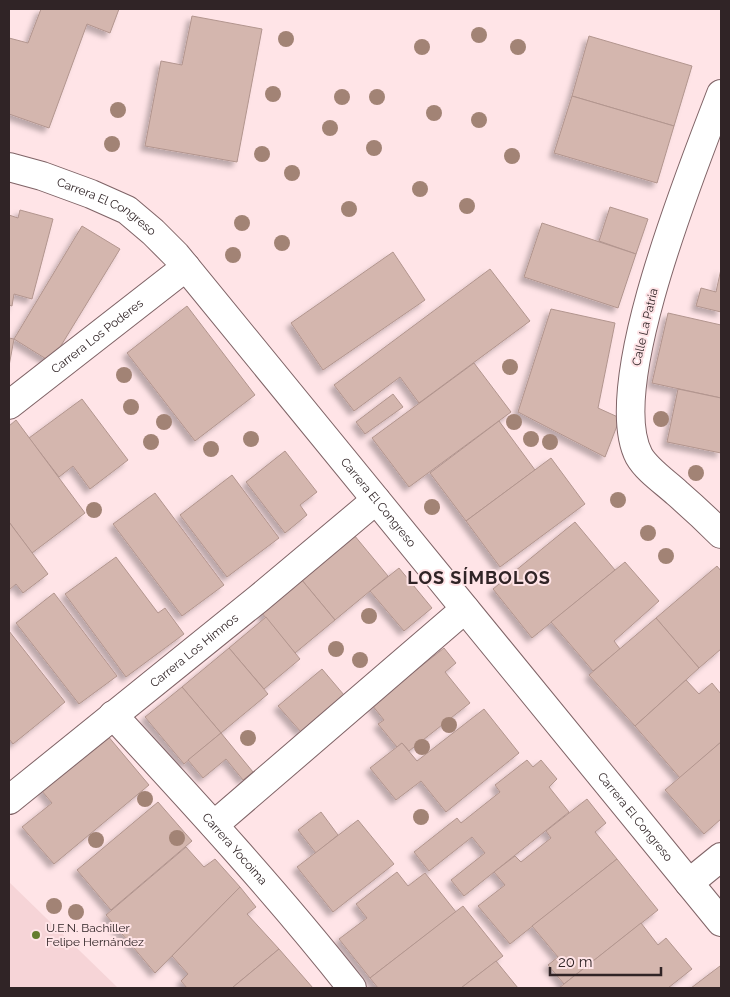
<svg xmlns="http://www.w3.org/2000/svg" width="730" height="997" viewBox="0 0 730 997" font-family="Raleway,sans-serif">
<defs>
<filter id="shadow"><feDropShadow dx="-4.5" dy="4.5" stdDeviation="2.5" flood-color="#0004"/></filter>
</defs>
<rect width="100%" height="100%" fill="#ffe4e7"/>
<path fill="#f6d4d7" d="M9,882l109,106h-109z"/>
<g fill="#d4b6ae" stroke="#b2958e" filter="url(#shadow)">
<path d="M41,9h78l-9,24 -23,-9 -38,104 -40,-14v-76l19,5z"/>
<path d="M192,16l70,13 -25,133 -92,-16 16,-85 21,4z"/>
<path d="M589,36l103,30 -18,60 -102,-30z"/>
<path d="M572,96l102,30 -17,57 -103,-30z"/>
<path d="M610,207l38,12 -12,35 -37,-13z"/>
<path d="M20,210l33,9 -21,80 -18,-5 -2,12 -3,-1v-90l9,3z"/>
<path d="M542,223l94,31 -18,54 -94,-31z"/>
<path d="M82,226l38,23 -69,113 -37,-23z"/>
<path d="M393,252l32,48 -102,70 -32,-47z"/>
<path d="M490,269l40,52 -111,82 -19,-26 -46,34 -20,-26z"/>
<path d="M721,269v43l-25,-6 5,-18 15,4z"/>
<path d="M187,306l68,89 -60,46 -68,-88z"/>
<path d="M551,309l64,14 -17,85 22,10 -15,39 -87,-45z"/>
<path d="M668,313l53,12v73l-69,-15z"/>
<path d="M9,338l5,1 -5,27z"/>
<path d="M474,363l37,49 -102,75 -37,-49z"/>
<path d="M678,389l43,9v55l-54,-11z"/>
<path d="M393,394l10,13 -38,27 -9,-12z"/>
<path d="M82,399l46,61 -38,29 -17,-23 -14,11 -30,-39z"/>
<path d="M16,420l69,93 -53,40 -23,-31v-96z"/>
<path d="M499,421l36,49 -69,51 -36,-48z"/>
<path d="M285,451l32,41 -17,13 7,10 -22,18 -39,-51z"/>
<path d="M551,458l34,46 -85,63 -34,-46z"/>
<path d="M232,475l47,63 -52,39 -47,-62z"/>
<path d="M155,493l69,92 -42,31 -69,-92z"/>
<path d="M9,522l39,52 -25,19 -7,-9 -7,6z"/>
<path d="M575,522l40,48 -83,68 -39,-49z"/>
<path d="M354,535l34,41 -53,44 -34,-41z"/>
<path d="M116,557l42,56 7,-5 19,26 -58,43 -61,-83z"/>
<path d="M625,562l34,39 -45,40 6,8 -27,22 -42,-49z"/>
<path d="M717,566l4,5v78l-22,19 -43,-50z"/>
<path d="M399,568l33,40 -28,23 -34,-40z"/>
<path d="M301,579l34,41 -40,33 -34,-41z"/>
<path d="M54,593l63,83 -38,28 -63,-81z"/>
<path d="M266,617l34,42 -36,30 -35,-41z"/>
<path d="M656,618l43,50 -64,58 -46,-51z"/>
<path d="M9,631l56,71 -52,42 -4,-5z"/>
<path d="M229,648l39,46 -47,39 -39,-46z"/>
<path d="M444,648l12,15 -11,9 25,31 -61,48 -7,-8 -5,4 -19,-23 6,-4 -12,-15z"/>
<path d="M322,669l22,26 -43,37 -23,-26z"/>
<path d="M686,680l13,14 13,-11 9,11v48l-41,36 -45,-52z"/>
<path d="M182,687l39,46 -37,31 -39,-47z"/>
<path d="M484,709l35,44 -73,59 -25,-31 -25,19 -26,-32 32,-25 15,18z"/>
<path d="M221,733l32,39 -10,8 -17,-21 -23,19 -15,-18z"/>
<path d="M107,735l42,50 -95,79 -32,-37 30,-24 -11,-13z"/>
<path d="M721,742v77l-17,15 -39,-44z"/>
<path d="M527,760l6,7 8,-7 16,19 -8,8 20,25 -105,84 -13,-16 34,-27 -13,-16 -43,34 -15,-19 43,-34 4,5 39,-31 -5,-7z"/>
<path d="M587,799l19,24 -11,9 22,27 -107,85 -32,-38 27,-21 -11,-13 21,-16 6,6 30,-24 -5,-7z"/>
<path d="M158,802l34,39 -81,69 -34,-40z"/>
<path d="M321,812l17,23 -22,18 -18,-23z"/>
<path d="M358,820l36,44 -61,48 -36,-45z"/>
<path d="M186,847l18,20 11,-8 25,28 -85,86 -49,-58z"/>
<path d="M617,859l41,51 -94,74 -16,-19 10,-8 -26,-31z"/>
<path d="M397,872l11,14 17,-13 31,39 -86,66 -31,-39 28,-21 -11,-14z"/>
<path d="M240,887l16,20 -9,7 32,35 -47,39h-45l-6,-7 7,-7 -16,-18z"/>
<path d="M463,906l40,50 -42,32h-83l-8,-10z"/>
<path d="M641,923l17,22 8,-7 26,31 -24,19h-109z"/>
<path d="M279,949l34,39h-81z"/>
<path d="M496,961l22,27h-57z"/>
<path d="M720,966l1,2v20h-30z"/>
</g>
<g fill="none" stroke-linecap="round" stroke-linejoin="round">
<g stroke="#7f6366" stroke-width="30">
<g id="minor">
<path d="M721,94c-28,74 -118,293 -82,362 8,14 26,26 38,37 15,13 30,27 44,41"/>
<path id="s1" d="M9,167l33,9 49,18 36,16 26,22 23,23 545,667"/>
<path id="s2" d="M9,405l177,-138"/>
<path id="s3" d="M113,715c82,89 164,178 239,273"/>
<path id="s4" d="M9,800l249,-201 118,-99"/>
<path d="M214,825l251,-216"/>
<path d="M689,883l32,-26"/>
</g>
</g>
<use href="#minor" stroke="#fff" stroke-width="28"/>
</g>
<g fill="#a28375">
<circle cx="479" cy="35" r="8"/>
<circle cx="286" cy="39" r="8"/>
<circle cx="422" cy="47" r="8"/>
<circle cx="518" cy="47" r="8"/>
<circle cx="273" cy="94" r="8"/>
<circle cx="342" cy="97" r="8"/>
<circle cx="377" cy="97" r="8"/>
<circle cx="118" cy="110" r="8"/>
<circle cx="434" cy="113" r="8"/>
<circle cx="479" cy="120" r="8"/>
<circle cx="330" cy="128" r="8"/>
<circle cx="112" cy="144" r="8"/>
<circle cx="374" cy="148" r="8"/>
<circle cx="262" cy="154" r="8"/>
<circle cx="512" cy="156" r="8"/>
<circle cx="292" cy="173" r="8"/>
<circle cx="420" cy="189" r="8"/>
<circle cx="467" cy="206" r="8"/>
<circle cx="349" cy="209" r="8"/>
<circle cx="242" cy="223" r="8"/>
<circle cx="282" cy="243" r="8"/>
<circle cx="233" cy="255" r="8"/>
<circle cx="510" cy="367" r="8"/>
<circle cx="124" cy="375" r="8"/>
<circle cx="131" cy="407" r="8"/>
<circle cx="661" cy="419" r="8"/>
<circle cx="164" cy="422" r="8"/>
<circle cx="514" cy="422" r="8"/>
<circle cx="251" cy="439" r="8"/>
<circle cx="531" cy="439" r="8"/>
<circle cx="151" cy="442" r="8"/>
<circle cx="550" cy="442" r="8"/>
<circle cx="211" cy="449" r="8"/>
<circle cx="696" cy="473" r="8"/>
<circle cx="618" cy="500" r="8"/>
<circle cx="432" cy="507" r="8"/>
<circle cx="94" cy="510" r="8"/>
<circle cx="648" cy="533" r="8"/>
<circle cx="666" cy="556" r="8"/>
<circle cx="369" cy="616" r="8"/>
<circle cx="336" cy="649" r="8"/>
<circle cx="360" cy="660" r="8"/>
<circle cx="449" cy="725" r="8"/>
<circle cx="248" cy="738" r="8"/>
<circle cx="422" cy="747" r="8"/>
<circle cx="145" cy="799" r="8"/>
<circle cx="421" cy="817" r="8"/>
<circle cx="177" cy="838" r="8"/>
<circle cx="96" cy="840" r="8"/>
<circle cx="54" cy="906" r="8"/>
<circle cx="76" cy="912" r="8"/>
</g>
<circle fill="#667d2f" stroke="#ffe4e7" stroke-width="2" cx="36" cy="935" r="5"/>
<g text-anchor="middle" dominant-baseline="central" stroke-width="4" stroke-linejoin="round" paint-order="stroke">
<g font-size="12" fill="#302426" stroke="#ffe4e7">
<text stroke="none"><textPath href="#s1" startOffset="106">Carrera El Congreso</textPath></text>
<text transform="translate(645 327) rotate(-77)">Calle La Patria</text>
<text stroke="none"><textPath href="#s2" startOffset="112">Carrera Los Poderes</textPath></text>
<text stroke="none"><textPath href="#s1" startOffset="512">Carrera El Congreso</textPath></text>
<text stroke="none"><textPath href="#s4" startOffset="238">Carrera Los Himnos</textPath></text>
<text stroke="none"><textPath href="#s1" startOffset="918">Carrera El Congreso</textPath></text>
<text stroke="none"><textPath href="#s3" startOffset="181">Carrera Yocoima</textPath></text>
</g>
<g font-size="12" fill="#302426" stroke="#ffe4e7" text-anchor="start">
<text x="46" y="928">U.E.N. Bachiller<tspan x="46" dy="14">Felipe Hernández</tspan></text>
</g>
<g font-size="18" font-weight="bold" letter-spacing="1" fill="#302426" stroke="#ffe4e7">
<text x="479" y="577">LOS SÍMBOLOS</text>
</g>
</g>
<rect width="730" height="997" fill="none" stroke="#302426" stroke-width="20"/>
<path d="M550 967v8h111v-8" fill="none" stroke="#302426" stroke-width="2.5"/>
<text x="558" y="967" font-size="15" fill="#302426" stroke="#ffe4e7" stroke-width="4" paint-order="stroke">20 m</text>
</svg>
